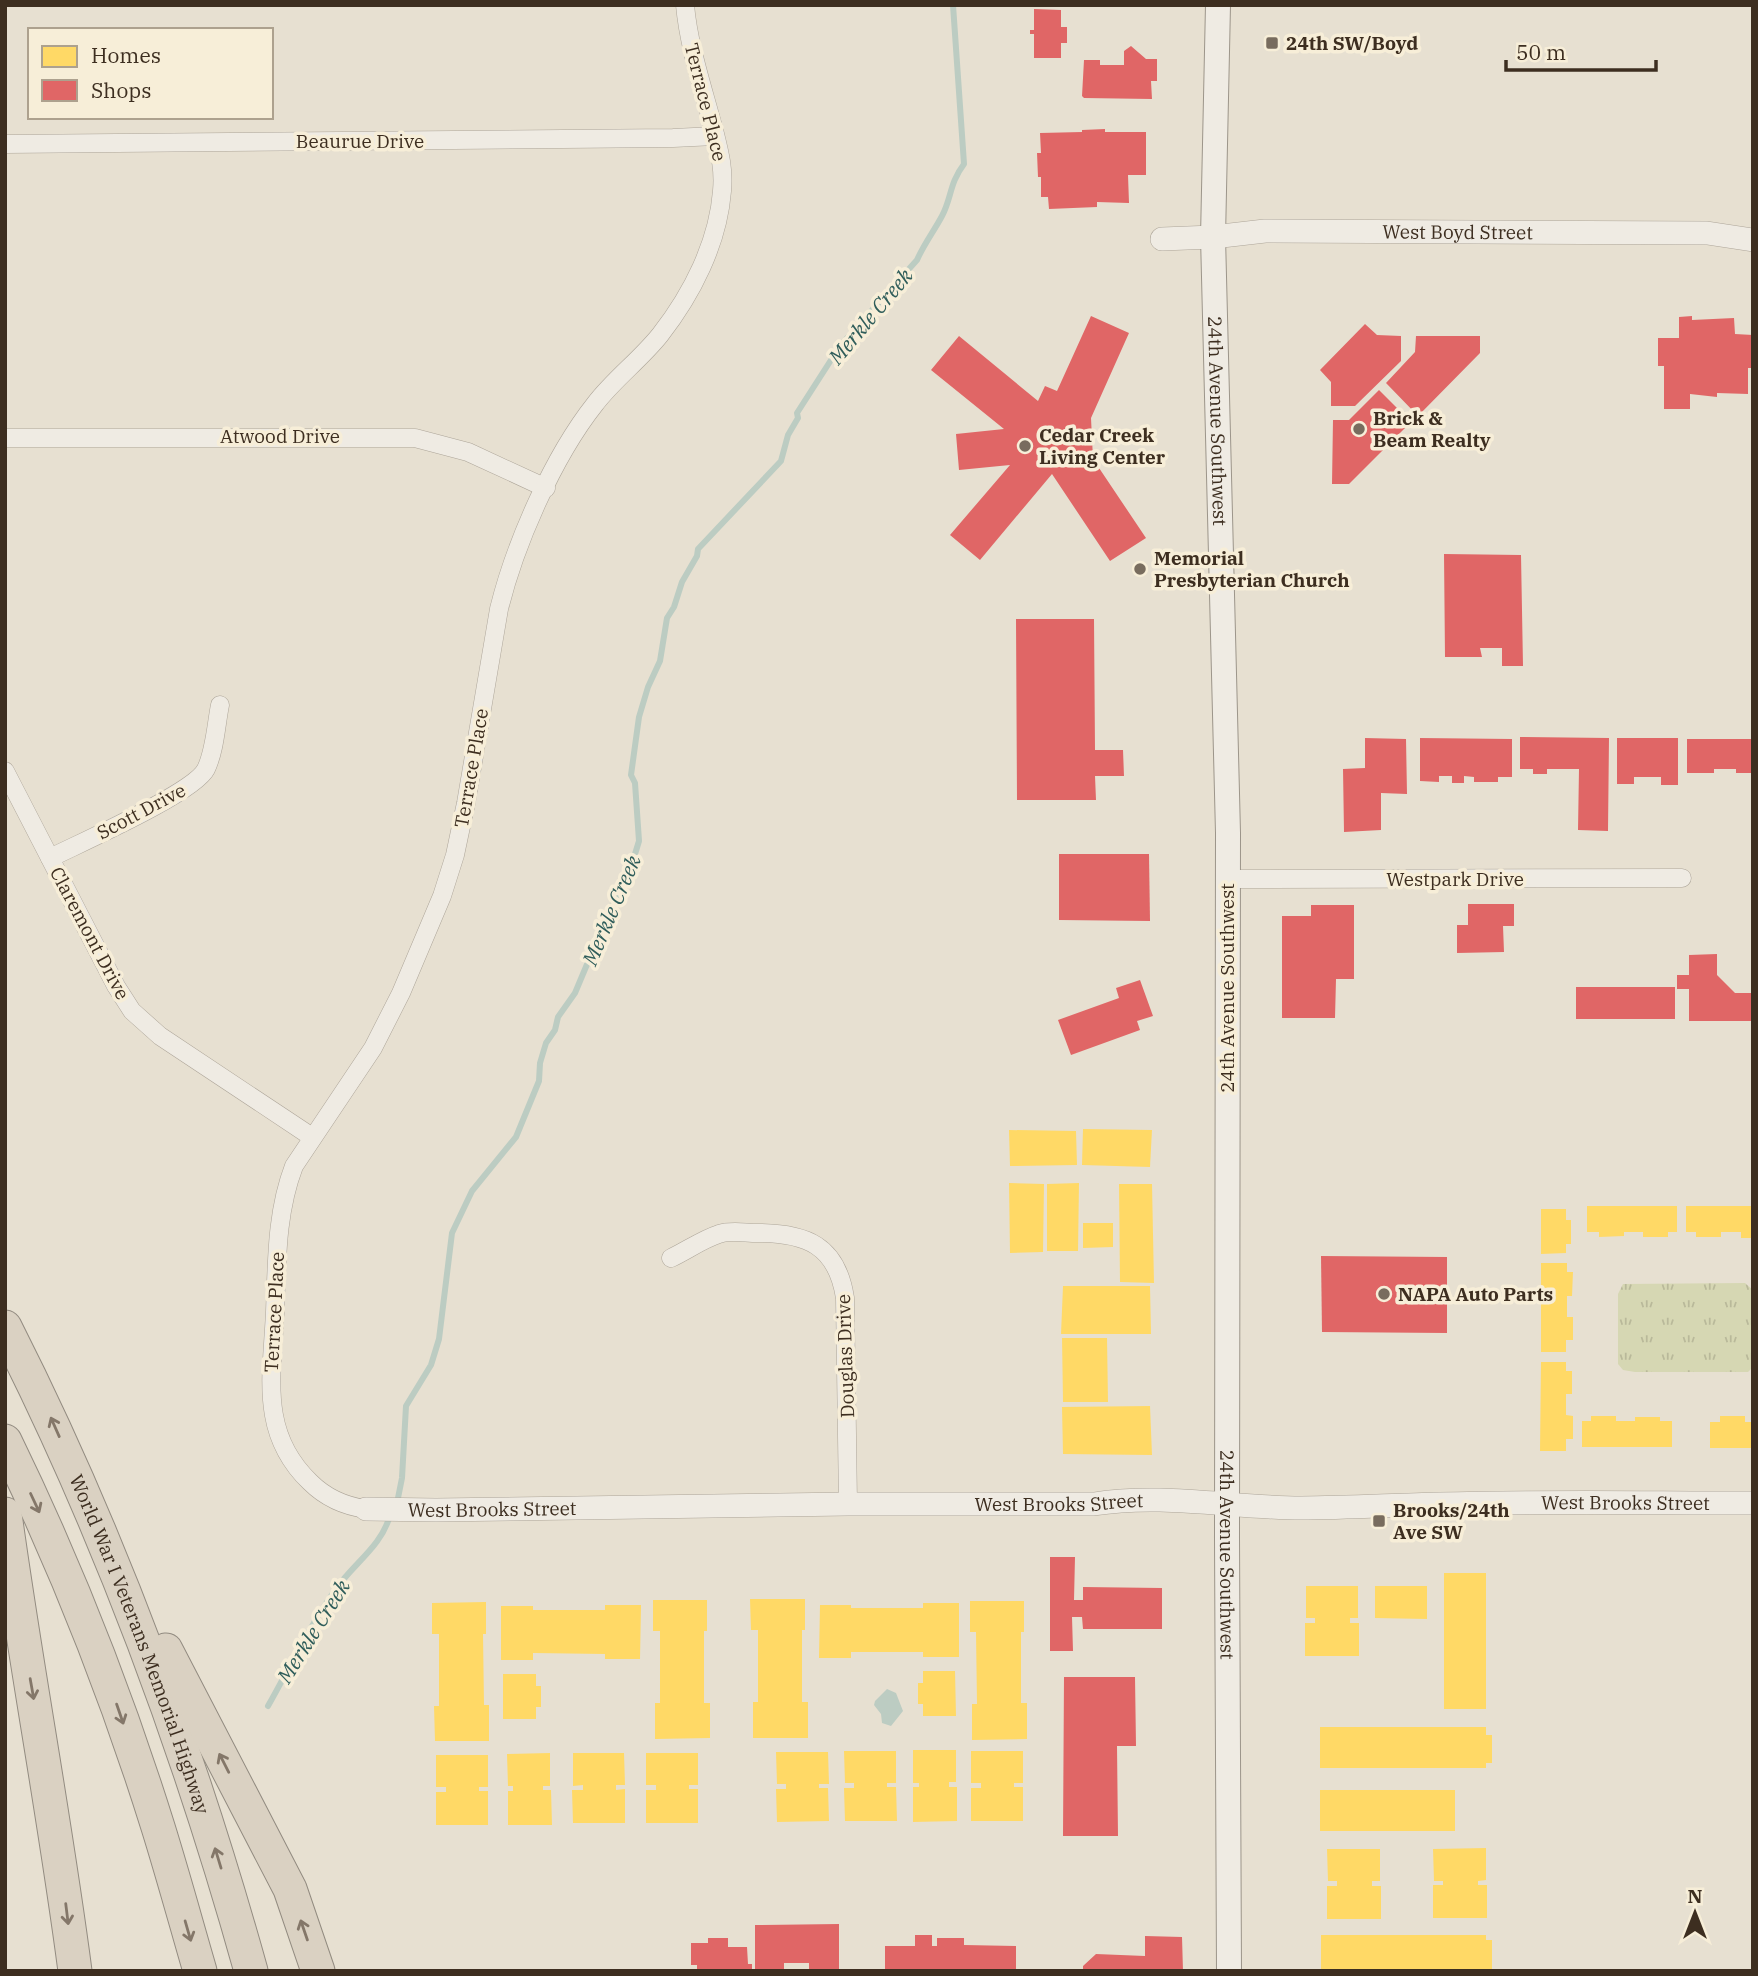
<svg xmlns="http://www.w3.org/2000/svg" width="1758" height="1976" viewBox="0 0 1758 1976" font-family="'IBM Plex Serif',serif">
<defs>
<pattern id="grass-tufts" width="24" height="20" patternUnits="userSpaceOnUse" patternTransform="scale(1.75)"><rect width="24" height="20" fill="#d6d7b3"/><path d="M3 7l-1-3M5 7V3M7 7l1-3M15 17l-1-3M17 17v-4M19 17l1-3" fill="none" stroke="#b9b99a"/></pattern>
</defs>
<rect width="100%" height="100%" fill="#e7e0d1"/>
<path fill="url(#grass-tufts)" d="M1745,1283l8,7v77l-5,5h-113l-12,-2 -5,-6v-70l5,-10z"/>
<path fill="#bcccc2" d="M887,1689l9,4 7,18 -12,15 -9,-3 -1,-9 -7,-9 1,-4z"/>
<g fill="#ffd966">
<path d="M1083,1129l69,1 -2,37 -68,-2z"/>
<path d="M1009,1130l67,1 1,34 -67,1z"/>
<path d="M1009,1183l35,1 -1,68 -33,1z"/>
<path d="M1079,1183l-1,68h-31v-67z"/>
<path d="M1119,1184h33l2,99 -34,-1z"/>
<path d="M1587,1206h90v26h-9v5h-25v-5h-19v4l-25,1v-5h-12z"/>
<path d="M1686,1206h67v32h-12v-6h-20v5h-25v-5h-10z"/>
<path d="M1541,1209h25v11h5v24h-5v9l-25,1z"/>
<path d="M1083,1223h30v24l-30,1z"/>
<path d="M1541,1263h26v9h6l-1,24h-5v21h6v23h-7v12h-25z"/>
<path d="M1063,1286h87l1,48h-90z"/>
<path d="M1062,1338h45l1,64h-45z"/>
<path d="M1541,1362h25v9h6v23h-6v21l7,1v23h-7v12h-26z"/>
<path d="M1150,1406l2,49 -89,-1 -1,-47z"/>
<path d="M1591,1416h25v5h19v-4h25v4h12v26h-90v-26h9z"/>
<path d="M1720,1416h25v6h8v26h-43v-26h10z"/>
<rect x="1444" y="1573" width="42" height="136"/>
<path d="M1306,1586h52v32h-8v5h9v33h-54v-33h10v-5h-9z"/>
<path d="M1375,1586h52v33l-52,-1z"/>
<path d="M750,1599h55v31h-3v72h6v36h-55v-36h5v-72h-7z"/>
<path d="M653,1600h54v31h-3v72h6v35l-55,1v-36h5v-72h-7z"/>
<path d="M970,1601h54v31h-3v71h6v36l-55,1v-36h5l-1,-72h-6z"/>
<path d="M486,1602v32h-3l1,71h5v36h-54l-1,-35h5v-72h-7v-31z"/>
<path d="M923,1603h36v54h-36v-5h-72v6h-32l1,-53h31v3h72z"/>
<path d="M605,1605h36l-1,54h-35v-5l-72,-1v7h-32v-54h32v4h72z"/>
<path d="M923,1671h32l1,45h-33v-12h-5v-21h5z"/>
<path d="M503,1674h33v12h5v21h-5v12h-33z"/>
<path d="M1320,1727h166v8h6v28h-6v5h-166z"/>
<path d="M913,1750h43v32h-7v5h8v34l-44,1v-35h6v-4h-6z"/>
<path d="M844,1751h52v32h-9v4h9l1,34h-52l-1,-33h10v-5h-9z"/>
<path d="M971,1751h52v32h-9v4h9v34h-52v-33h10v-5h-10z"/>
<path d="M776,1752h52l1,32h-10v4h9l1,33 -52,1 -1,-33h10v-5h-9z"/>
<path d="M550,1753v33h-7v4h8l1,35h-44v-34h5v-5h-5l-1,-32z"/>
<path d="M573,1753h51l1,32h-9v5l9,-1v34h-52l-1,-33h11v-5l-10,1z"/>
<path d="M646,1753h52v32h-9v4h9v34h-52v-33h10v-5h-10z"/>
<path d="M436,1755h52v32h-9v4h9v34h-52v-33h10v-5h-10z"/>
<rect x="1320" y="1790" width="135" height="41"/>
<path d="M1486,1848v32l-8,1v4h9v33h-54v-33h10v-4h-9l-1,-32z"/>
<path d="M1327,1849h53v32h-8v5h9v33h-54v-33h10v-5h-9z"/>
<path d="M1321,1935h165v5h6v30l-171,1z"/>
</g>
<g fill="#e06666">
<path d="M1034,9l27,1v17h6v16h-6v15h-27v-24h-4v-4h4z"/>
<path d="M1131,46l15,13h11v22h-6l1,18 -68,-1 -2,-2 2,-36h16v5h24v-14z"/>
<path d="M1105,129v3h41v43h-18l1,28 -32,-1v5l-48,2 -1,-12h-7v-20h-3l-1,-24h4l-1,-20 42,-1v-2z"/>
<path d="M1091,316l38,17 -38,85 2,41 53,79 -36,23 -58,-87 -72,86 -30,-25 60,-70 -51,5 -3,-36 48,-5 -73,-59 28,-34 79,65 7,-15 12,5z"/>
<path d="M1692,316v4l42,-2 1,16 18,1v33h-5v26l-31,-1v4l-27,-3v15h-26v-43h-6v-28h21v-21z"/>
<path d="M1365,324l12,11 24,1v25l-46,45h-24v-24l-11,-12z"/>
<path d="M1416,336h64v17l-62,63 -32,-33 29,-31z"/>
<path d="M1379,390l32,32 -62,62h-17l1,-64h16z"/>
<path d="M1444,554l77,1 2,111h-21v-18h-22l2,9h-37z"/>
<path d="M1016,619h78l1,131h28l1,26h-29l1,24h-79z"/>
<path d="M1520,737l89,1 -1,93 -30,-1 1,-61h-32v5h-14v-5h-13z"/>
<path d="M1365,738l41,1 1,55 -26,-1v37l-37,2 -1,-63 22,-1z"/>
<path d="M1420,738l92,1v38h-14v5h-24v-5l-10,-1v7h-12v-7h-13v6l-19,-1z"/>
<path d="M1617,738h61v47h-17v-8h-27v7h-17z"/>
<path d="M1687,739h66v34h-17v-4h-22v4h-27z"/>
<path d="M1059,854h90l1,67 -91,-1z"/>
<path d="M1468,904h46v22h-11l1,26 -47,1v-28h11z"/>
<path d="M1311,905h43v74h-18l-1,39h-53v-102h29z"/>
<path d="M1717,954v21l18,18h18v28h-64v-32h-12v-14h12v-20z"/>
<path d="M1140,980l13,36 -16,5 3,9 -69,25 -13,-35 61,-22 -3,-10z"/>
<rect x="1576" y="987" width="99" height="32"/>
<path d="M1321,1256l126,1v76l-125,-1z"/>
<path d="M1050,1557h25l-1,43h9v-13l79,1v41h-79l-1,-12h-10l1,34h-23z"/>
<path d="M1064,1677h71l1,69h-19l1,90h-55z"/>
<path d="M839,1924v47h-30v-8h-25v8h-29v-46z"/>
<path d="M915,1935h17v11h5v-8h27v7l52,1v25h-131v-25h30z"/>
<path d="M1145,1936l37,1 1,34h-100v-5l13,-12 49,2z"/>
<path d="M708,1938h20v9h19l1,17h4v7h-55v-6h-6v-22h17z"/>
</g>
<g fill="none" stroke-linecap="round" stroke-linejoin="round">
<g stroke="#bcccc2" stroke-width="6">
<path d="M397,1503l5,-25 4,-72 25,-41 8,-26 13,-106 20,-42 44,-54 23,-56 1,-18 6,-20 9,-13 3,-13 17,-24 13,-31 7,-9 11,-37 22,-39 11,-36 -4,-58 -4,-8 8,-58 9,-30 12,-26 7,-43 7,-11 8,-25 15,-26 1,-7 83,-88 7,-26 10,-17 -1,-5 43,-67 77,-86c7,-16 17,-29 25,-44 10,-19 7,-32 22,-52l-11,-159"/>
<path d="M268,1706c22,-39 42,-81 68,-117 17,-25 46,-43 54,-74"/>
</g>
<g stroke="#ada599" stroke-width="19">
<g id="minor">
<path d="M5,144l668,-6 42,-2"/>
<path d="M5,438h410l53,14 78,36"/>
<path d="M5,771l111,215 16,25 28,25 152,101"/>
<path d="M50,858c30,-15 144,-65 156,-89 9,-19 10,-44 14,-64"/>
<path d="M1228,879l454,-1"/>
<path d="M671,1258c15,-7 32,-19 48,-24 11,-4 26,-1 38,-1 49,0 80,12 88,65l3,206"/>
<path d="M366,1509c-22,-3 -40,-11 -56,-27 -51,-49 -38,-106 -35,-170 2,-50 1,-99 19,-146l79,-118 28,-55 41,-97 13,-41 11,-52 33,-194c16,-65 54,-152 96,-205 19,-25 45,-44 65,-69 32,-41 58,-92 62,-144 2,-21 -2,-37 -7,-57 -11,-43 -26,-85 -30,-129"/>
</g>
</g>
<g stroke="#ada599" stroke-width="24">
<g id="tertiary">
<path id="s1" d="M1162,239l51,-2 52,-6 442,2 46,7"/>
<path id="s2" d="M366,1509l70,1 412,-6h246c70,-11 138,4 207,4 46,0 92,-3 138,-4 105,-3 209,-1 314,-1"/>
</g>
</g>
<g stroke="#9c958a" stroke-width="26">
<g id="secondary">
<path id="s3" d="M1218,5l-5,232 15,596 -1,705 2,433"/>
</g>
</g>
<g stroke="#928b80" stroke-width="35">
<g id="motorway">
<path id="s4" d="M5,1327c104,205 184,422 246,644"/>
<path d="M5,1441c61,125 112,255 153,386 15,48 28,96 42,144"/>
<path d="M5,1514c21,153 50,304 70,457"/>
<path d="M166,1650l124,239 28,82"/>
</g>
</g>
<use href="#minor" stroke="#efebe3" stroke-width="18"/>
<use href="#tertiary" stroke="#efebe3" stroke-width="23"/>
<use href="#secondary" stroke="#efebe3" stroke-width="24"/>
<use href="#motorway" stroke="#dad1c2" stroke-width="33"/>
</g>
<defs><path id="oneway-shaft" d="M-6 0H5M1.5-3L5.5 0L1.5 3" fill="none" stroke-width="1.6" stroke-linecap="round" stroke-linejoin="round" transform="scale(1.75)"/></defs>
<g stroke="#847769">
<use href="#oneway-shaft" transform="translate(55 1427) rotate(-114)"/>
<use href="#oneway-shaft" transform="translate(35 1503) rotate(65)"/>
<use href="#oneway-shaft" transform="translate(32 1689) rotate(80)"/>
<use href="#oneway-shaft" transform="translate(120 1714) rotate(71)"/>
<use href="#oneway-shaft" transform="translate(224 1763) rotate(-117)"/>
<use href="#oneway-shaft" transform="translate(218 1858) rotate(-107)"/>
<use href="#oneway-shaft" transform="translate(67 1914) rotate(83)"/>
<use href="#oneway-shaft" transform="translate(304 1930) rotate(-109)"/>
<use href="#oneway-shaft" transform="translate(188 1931) rotate(74)"/>
</g>
<g fill="#786c5e" stroke="#f7eed8" stroke-width="2.5">
<rect x="1265" y="36" width="14" height="14" rx="3.5"/>
<circle cx="1359" cy="429" r="7"/>
<circle cx="1025" cy="446" r="7"/>
<circle cx="1140" cy="569" r="7"/>
<circle cx="1384" cy="1294" r="7"/>
<rect x="1372" y="1514" width="14" height="14" rx="3.5"/>
</g>
<g text-anchor="middle" dominant-baseline="central" stroke-width="7" stroke-linejoin="round" paint-order="stroke">
<g font-size="19" font-weight="bold" fill="#3d2e20" stroke="#f7eed8" text-anchor="start">
<text x="1286" y="43">24th SW/Boyd</text>
<text x="1373" y="418">Brick &amp;<tspan x="1373" dy="22">Beam Realty</tspan></text>
<text x="1039" y="435">Cedar Creek<tspan x="1039" dy="22">Living Center</tspan></text>
<text x="1154" y="558">Memorial<tspan x="1154" dy="22">Presbyterian Church</tspan></text>
<text x="1398" y="1294">NAPA Auto Parts</text>
<text x="1393" y="1510">Brooks/24th<tspan x="1393" dy="22">Ave SW</tspan></text>
</g>
<g font-size="19" fill="#3d2e20" stroke="#f7eed8">
<text transform="translate(706 102) rotate(76)">Terrace Place</text>
<text x="360" y="141">Beaurue Drive</text>
<text stroke="none"><textPath href="#s1" startOffset="296">West Boyd Street</textPath></text>
<text stroke="none"><textPath href="#s3" startOffset="416">24th Avenue Southwest</textPath></text>
<text x="280" y="436">Atwood Drive</text>
<text transform="translate(471 768) rotate(-80)">Terrace Place</text>
<text transform="translate(141 811) rotate(-28)">Scott Drive</text>
<text x="1455" y="879">Westpark Drive</text>
<text transform="translate(90 933) rotate(62)">Claremont Drive</text>
<text transform="translate(1227 988) rotate(-90)">24th Avenue Southwest</text>
<text transform="translate(274 1312) rotate(-87)">Terrace Place</text>
<text transform="translate(845 1356) rotate(-92)">Douglas Drive</text>
<text stroke="none"><textPath href="#s2" startOffset="693">West Brooks Street</textPath></text>
<text stroke="none"><textPath href="#s2" startOffset="1260">West Brooks Street</textPath></text>
<text stroke="none"><textPath href="#s2" startOffset="126">West Brooks Street</textPath></text>
<text stroke="none"><textPath href="#s3" startOffset="1550">24th Avenue Southwest</textPath></text>
<text stroke="none"><textPath href="#s4" startOffset="345">World War I Veterans Memorial Highway</textPath></text>
</g>
<g font-size="21" font-style="italic" fill="#2f5d5a" stroke="#f7eed8">
<text transform="translate(870 316) rotate(-50)">Merkle Creek</text>
<text transform="translate(611 910) rotate(-67)">Merkle Creek</text>
<text transform="translate(313 1631) rotate(-58)">Merkle Creek</text>
</g>
</g>
<rect width="1758" height="1976" fill="none" stroke="#3d2e20" stroke-width="14"/>
<rect x="28" y="28" width="245" height="91" fill="#f7eed8" stroke="#ada18e" stroke-width="2"/>
<rect x="42" y="46" width="35" height="21" fill="#ffd966" stroke="#ada18e" stroke-width="2"/>
<text x="91" y="63" font-size="21" fill="#3d2e20">Homes</text>
<rect x="42" y="80" width="35" height="21" fill="#e06666" stroke="#ada18e" stroke-width="2"/>
<text x="91" y="98" font-size="21" fill="#3d2e20">Shops</text>
<g transform="translate(1695 1913)" stroke="#f7eed8" stroke-width="5" paint-order="stroke">
<path d="M0-5L12 26L0 18L-12 26Z" fill="#3d2e20"/>
<text y="-10" font-size="19" font-weight="bold" text-anchor="middle" fill="#3d2e20">N</text>
</g>
<path d="M1506 60v10h150v-10" fill="none" stroke="#3d2e20" stroke-width="3.5"/>
<text x="1516" y="60" font-size="21" fill="#3d2e20" stroke="#f7eed8" stroke-width="5" paint-order="stroke">50 m</text>
</svg>
